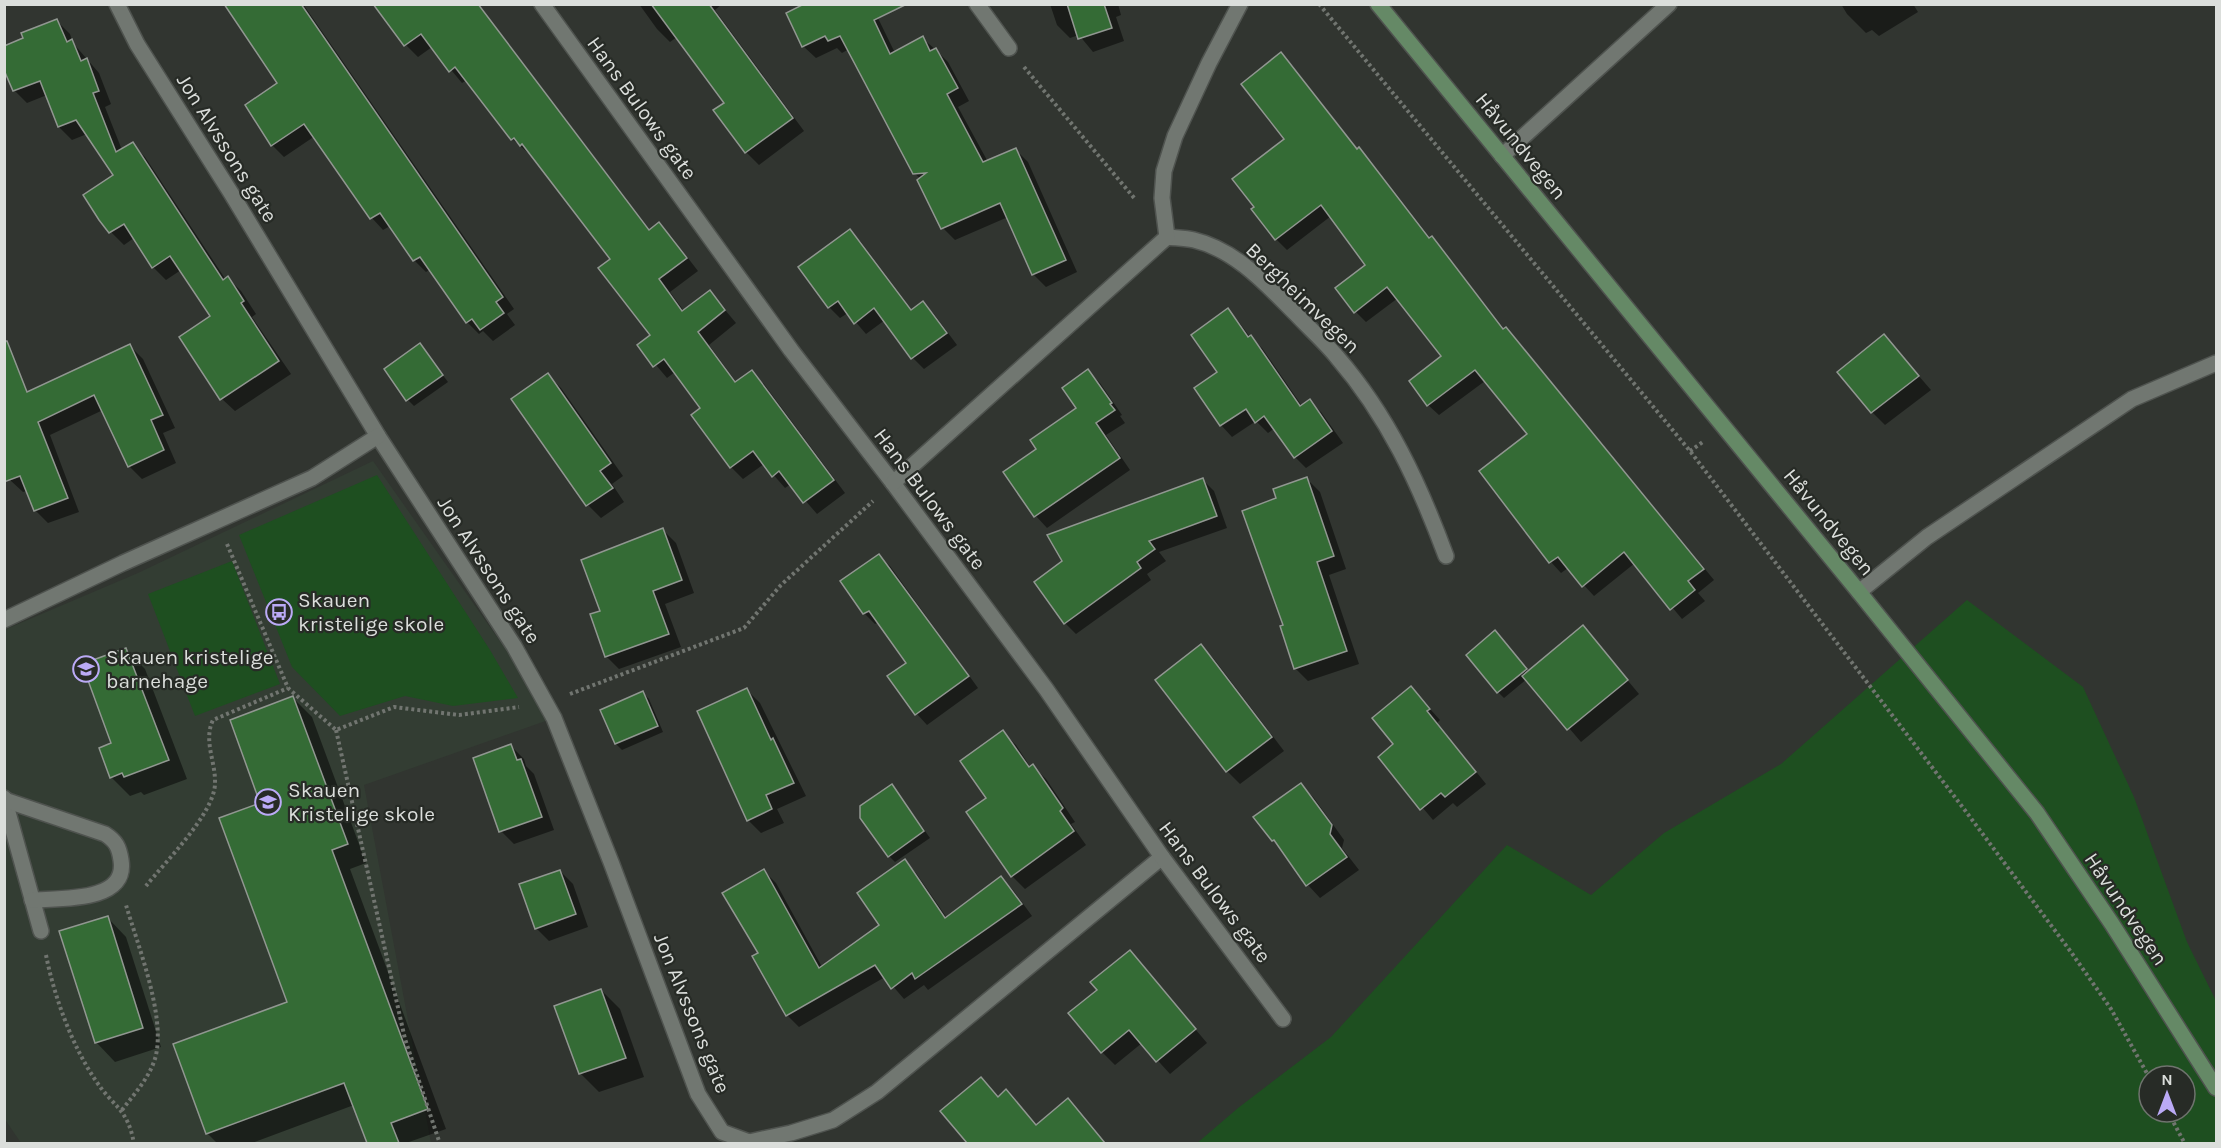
<svg xmlns="http://www.w3.org/2000/svg" width="2221" height="1148" viewBox="0 0 2221 1148" font-family="Karla,sans-serif">
<rect width="100%" height="100%" fill="#313530"/>
<path fill="#333d33" d="M373,461l181,257 -190,67 67,358h-410l-17,-25v-488l134,-57z"/>
<g fill="#1e4f20" fill-rule="evenodd">
<path d="M377,475l113,175 28,48 -65,8 -48,-10 -65,20 -48,-49 -53,-132z"/>
<path d="M232,561l48,123 -85,32 -47,-122z"/>
<path d="M1967,600l116,87 51,110 53,145 29,59v142l-1020,1 42,-36 93,-71 176,-192 84,50 73,-62 117,-69zM2149,1076h36v36h-36z"/>
</g>
<g fill="#0007">
<path d="M238,4h65l211,305 -7,5 8,11 -22,16 -10,-10 -4,3 -12,-12 -36,-53 -5,3 -12,-12 -24,-34 -7,4 -11,-12 -57,-82 -31,21 -12,-12 7,-62z"/>
<path d="M375,4l123,29 12,13 140,184 9,-6 12,12 27,35 -28,21 14,19 26,-19 26,31 -27,22 28,38 14,-11 13,12 81,109 -28,21 -26,-30 -6,4 -21,-24 -21,15 -12,-12 -28,-59 -28,-36 -8,6 -28,-33 13,-10 -39,-76 -80,-102 -21,-18 -45,-59 -5,3 -30,-36 -14,10 -12,-12z"/>
<path d="M639,4h83l-7,6 89,121 -45,34 -13,-13 -20,-49 -49,-66 -7,5 -13,-13z"/>
<path d="M1050,4h68l3,11 -5,2 8,24 -31,11 -14,-17 -9,3 -13,-13z"/>
<path d="M1841,4h72l5,8 -39,24 -7,-6 -6,3 -19,-19z"/>
<path d="M788,13l88,1 19,39 27,-15 14,12 12,12 21,39 -11,6 30,55 27,-13 13,13 49,110 -31,15 -13,-13 -25,-57 -53,23 -12,-12 -22,-49 -7,-6 -65,-124 -7,4 -5,-5 -21,10 -13,-12z"/>
<path d="M57,21l13,13 3,9 26,30 12,31 -6,3 17,43 10,-6 13,13 81,123 2,-2 13,13 15,23 -4,3 39,57 -56,37 -13,-12 -9,-83 -32,-46 -15,10 -13,-13 -19,-29 -10,7 -13,-13 -26,-37 30,-19 -28,-42 -15,6 -13,-13 -12,-32 -20,8 -13,-13 11,-51z"/>
<path d="M1281,54l11,11 66,85 12,10 61,79 11,10 63,81 12,10 197,240 -16,13 7,8 -23,18 -47,-56 -41,33 -26,-28 -7,5 -10,-11 -70,-91 48,-37 -44,-53 -46,34 -11,-10 15,-48 -45,-59 -32,24 -10,-10 12,-47 -37,-49 -44,34 -11,-11 10,-100z"/>
<path d="M850,231l11,11 51,68 11,-7 11,11 23,31 -33,24 -11,-11 -28,-38 -19,14 -18,-21 -8,5 -11,-11 -29,-40z"/>
<path d="M1228,310l11,12 11,15 12,11 40,58 7,-5 12,11 22,31 -37,25 -11,-11 -20,-29 -7,5 -12,-12 -24,16 -11,-12 -2,-52z"/>
<path d="M1884,336l47,54 -46,35 -13,-13z"/>
<path d="M420,345l28,37 -34,24 -6,-6z"/>
<path d="M130,346l13,13 32,69 -12,5 13,30 -34,16 -13,-13 -26,-56 -53,25 29,77 -31,11 -13,-13 -8,-19 -4,1 -13,-12 -6,2v-100l11,-4 14,15z"/>
<path d="M1088,371l12,12 22,32 -2,1 5,7 -19,12 24,35 -83,58 -11,-12 -31,-43 33,-23 40,-42z"/>
<path d="M548,375l13,13 62,88 -11,8 12,18 -23,16 -13,-13 -75,-106z"/>
<path d="M1307,479l13,13 26,77 -17,6 30,89 -51,17 -13,-13 -10,-42 -7,-127z"/>
<path d="M1203,480l11,11 13,37 -68,24 7,9 -19,13 4,6 -75,54 -11,-11z"/>
<path d="M663,530l13,13 18,50 -29,11 16,43 -62,22 -13,-13 -4,-44z"/>
<path d="M879,556l11,10 88,122 -51,37 -10,-11 -27,-37 18,-14 -29,-41 -4,2 -10,-10 -23,-33z"/>
<path d="M1583,627l56,67 -58,48 -54,-63 -23,19 -6,-6 3,-54 28,34z"/>
<path d="M1201,646l13,13 70,92 -44,33 -13,-13 -70,-91z"/>
<path d="M126,650l19,19 42,110 -43,16 -3,-3 -11,4 -19,-19 2,-33z"/>
<path d="M1411,688l29,32 -3,3 49,61 -29,23 -4,-4 -20,17 -53,-63 15,-12z"/>
<path d="M747,690l13,13 46,93 -29,13 7,14 -23,10 -13,-13z"/>
<path d="M643,693l6,6 14,33 -41,18 -6,-6z"/>
<path d="M293,698l19,19 54,146 -16,6 96,260 -37,13 1,2h-42l-14,-39 -105,39h-31l-11,-11 82,-130 -27,-199z"/>
<path d="M1003,732l13,13 15,23 2,-2 13,13 29,43 -4,2 15,21 -61,44 -13,-13 -23,-78z"/>
<path d="M511,746l13,13 2,7 8,8 20,56 -40,14 -13,-13z"/>
<path d="M1301,785l13,13 30,42 -2,8 17,22 -39,28 -12,-13 -26,-36 -9,-9z"/>
<path d="M898,793l32,45 -35,24 -6,-6z"/>
<path d="M904,861l12,12 31,45 54,-40 12,12 19,26 -104,74 -4,-5 -20,14 -19,-22 -86,50 -12,-12 -33,-58 6,-3 4,-83 12,12 46,84 59,-41z"/>
<path d="M560,871l13,13 15,43 -39,14 -13,-13z"/>
<path d="M107,917l19,20 35,110 -46,15 -19,-20z"/>
<path d="M1130,952l77,91 -37,31 -28,-31 -27,22 -13,-13 -3,-61z"/>
<path d="M601,990l19,19 24,68 -45,15 -19,-19z"/>
<path d="M981,1079l18,19 7,-7 31,35 42,-14 27,32h-137l-27,-33z"/>
</g>
<g fill="#346b35" stroke="#919791" stroke-width="1.5">
<path d="M224,4h77l202,293 -7,5 8,11 -24,17 -8,-11 -6,4 -46,-66 -7,4 -33,-48 -10,6 -66,-95 -33,22 -26,-41 32,-22z"/>
<path d="M373,4h105l171,226 10,-8 28,36 -28,21 23,32 28,-21 15,20 -27,22 37,50 17,-12 82,110 -31,23 -24,-32 -7,6 -19,-26 -23,17 -39,-53 9,-7 -36,-49 -11,8 -16,-22 13,-10 -52,-67 12,-9 -88,-115 -2,2 -6,-8 -3,2 -56,-73 -6,5 -28,-38 -17,12z"/>
<path d="M651,4h58l84,114 -48,35 -32,-43 11,-7z"/>
<path d="M804,4h103l-33,16 16,34 33,-18 7,15 6,-3 22,40 -11,6 36,68 33,-14 50,112 -34,15 -32,-72 -59,26 -24,-49 9,-7 -13,1 -73,-138 -12,5 -3,-5 -23,11 -16,-34z"/>
<path d="M1067,4h37l8,24 -34,11z"/>
<path d="M57,19l10,23 5,-3 9,22 6,-3 12,33 -6,2 23,59 17,-10 90,138 5,-4 16,25 -3,2 38,58 -59,39 -41,-63 31,-21 -40,-60 -18,12 -28,-44 -15,9 -10,-13 -16,-25 30,-20 -37,-55 -18,7 -18,-46 -27,10 -9,-21v-24l19,-8 -2,-5z"/>
<path d="M1281,52l76,97 2,-2 70,91 3,-2 71,93 3,-2 198,242 -16,12 7,9 -25,20 -46,-58 -42,35 -24,-30 -9,6 -70,-92 48,-37 -52,-64 -48,36 -18,-25 32,-25 -54,-69 -33,26 -19,-25 30,-23 -44,-60 -46,35 -24,-31 3,-2 -22,-28 52,-40 -43,-55z"/>
<path d="M850,229l61,81 12,-9 24,32 -36,26 -37,-51 -20,16 -16,-23 -10,7 -30,-41z"/>
<path d="M1228,308l20,29 3,-2 49,71 10,-7 22,32 -38,27 -30,-42 -9,7 -9,-14 -26,17 -26,-38 23,-16 -26,-37z"/>
<path d="M1884,334l35,42 -48,37 -34,-41z"/>
<path d="M4,341h3l20,51 103,-48 33,71 -12,5 13,30 -36,17 -34,-72 -56,27 30,76 -34,13 -14,-35 -16,6z"/>
<path d="M420,343l23,32 -37,26 -22,-32z"/>
<path d="M1088,369l24,34 -2,1 5,6 -19,13 24,35 -86,59 -31,-45 33,-23 -6,-9 46,-32 -14,-20z"/>
<path d="M548,373l63,90 -11,8 13,17 -27,18 -75,-107z"/>
<path d="M1307,477l27,79 -17,6 30,89 -53,18 -14,-43 3,-1 -41,-114 34,-13 -3,-9z"/>
<path d="M1203,478l14,38 -68,25 6,8 -18,13 4,6 -77,56 -30,-42 28,-21 -15,-26z"/>
<path d="M663,528l19,52 -29,11 16,43 -64,23 -15,-43 10,-3 -19,-51z"/>
<path d="M879,554l90,122 -54,39 -28,-39 19,-13 -37,-52 -6,3 -23,-33z"/>
<path d="M1583,625l45,55 -61,50 -45,-54z"/>
<path d="M1495,630l32,39 -30,24 -31,-38z"/>
<path d="M1201,644l71,93 -46,35 -71,-92z"/>
<path d="M126,648l43,112 -45,17 -2,-4 -12,5 -11,-30 12,-5 -29,-79z"/>
<path d="M1411,686l19,23 -3,2 49,61 -31,25 -4,-4 -21,17 -42,-53 15,-13 -21,-26z"/>
<path d="M747,688l24,52 2,-2 21,45 -28,12 6,14 -25,12 -50,-110z"/>
<path d="M643,691l15,35 -43,18 -15,-34z"/>
<path d="M293,696l55,148 -16,6 96,259 -37,14 8,20h-32l-23,-60 -138,51 -33,-90 114,-42 -68,-184 41,-15 -30,-83z"/>
<path d="M1003,730l26,37 4,-3 30,44 -3,3 14,20 -63,46 -45,-65 20,-14 -26,-37z"/>
<path d="M511,744l6,16 4,-1 21,58 -43,15 -26,-74z"/>
<path d="M1301,783l31,42 -2,9 17,23 -41,29 -32,-46 -2,1 -19,-24z"/>
<path d="M892,784l32,47 -36,26 -28,-39v-12z"/>
<path d="M905,859l40,59 56,-42 21,28 -107,75 -3,-6 -21,16 -16,-24 -89,51 -34,-60 6,-3 -36,-60 42,-24 55,99 60,-43 -22,-32z"/>
<path d="M560,870l16,44 -41,15 -16,-45z"/>
<path d="M108,916l35,112 -48,15 -36,-112z"/>
<path d="M1130,950l66,79 -40,33 -27,-32 -28,23 -33,-40 29,-23 -7,-8z"/>
<path d="M601,989l25,69 -47,16 -25,-68z"/>
<path d="M981,1077l17,20 8,-8 30,36 32,-27 37,45h-138l-27,-32z"/>
</g>
<g fill="none" stroke-linecap="round" stroke-linejoin="round">
<g stroke="#4f534f" stroke-width="18">
<g id="lane">
<path d="M1502,156l167,-152"/>
<path d="M1859,592l68,-55 205,-138 84,-36"/>
<path d="M4,798l37,133"/>
<path d="M5,800l100,34c11,7 14,13 16,26 7,43 -62,38 -89,40"/>
</g>
</g>
<g stroke="#4f534f" stroke-width="18">
<g id="street">
<path d="M117,4l20,40 94,149 147,243 136,210 40,72 57,144 87,232 24,38 27,10 42,-9 42,-13 44,-28 285,-235"/>
<path d="M542,4l249,346 102,133 153,206 116,168 121,162"/>
<path d="M977,4l32,44"/>
<path d="M1167,237c8,1 18,1 27,3 42,10 73,45 102,74 13,14 29,28 41,43 51,59 82,126 109,199"/>
<path d="M893,483l274,-246 -5,-39 2,-27 11,-35 34,-73 31,-59"/>
<path d="M4,620l119,-57 189,-85 66,-42"/>
</g>
</g>
<g stroke="#4f534f" stroke-width="18">
<path id="secondary" d="M1378,4l481,588 178,221 75,111 104,164"/>
</g>
<g stroke="#717570" stroke-width="4" stroke-dasharray="3 3" stroke-linecap="butt">
<path d="M1319,4l371,447 274,358 107,143 40,57 38,68"/>
<path d="M1024,67l111,132"/>
<path d="M1690,451l14,-10"/>
<path d="M227,544l61,144 48,42 58,-23 65,8 60,-8"/>
<path d="M570,694l174,-66 37,-43 92,-84"/>
<path d="M336,730l69,309 35,105"/>
<path d="M146,886c19,-24 68,-72 69,-102 1,-22 -12,-43 -2,-64l75,-32"/>
<path d="M46,955c8,41 26,91 50,126 17,26 32,27 38,63"/>
<path d="M122,1110c13,-17 29,-34 34,-55 9,-41 -18,-109 -30,-150"/>
<path d="M2168,1112l17,32"/>
</g>
<use href="#lane" stroke="#717771" stroke-width="15"/>
<use href="#street" stroke="#717771" stroke-width="15"/>
<use href="#secondary" stroke="#658966" stroke-width="15"/>
</g>
<defs>
<g id="bus-ring" transform="scale(1.35)"><circle r="9.5" fill="#272b26" stroke="#bbaaf6" stroke-width="1.5"/><path d="M-5-6H5V4H4V6H2V4H-2V6H-4V4H-5ZM-3.5-4V0h7V-4ZM-3.5 1.2v1.5H-2V1.2ZM2 1.2v1.5H3.5V1.2Z" fill="#bbaaf6"/></g>
<g id="school-ring" transform="scale(1.35)"><circle r="9.5" fill="#272b26" stroke="#bbaaf6" stroke-width="1.5"/><path d="M0-5L7-2L0 1L-7-2ZM-4 1L0 2.5L4 1V4Q0 6-4 4Z" fill="#bbaaf6"/></g>
</defs>
<g fill-rule="evenodd">
<use href="#bus-ring" x="279" y="612"/>
<use href="#school-ring" x="86" y="669"/>
<use href="#school-ring" x="268" y="802"/>
</g>
<g text-anchor="middle" dominant-baseline="central" stroke-width="4.5" stroke-linejoin="round" paint-order="stroke">
<g font-size="21" fill="#dbdedb" stroke="#272b26">
<text transform="translate(642 108) rotate(54)">Hans Bulows gate</text>
<text transform="translate(1521 146) rotate(51)">Håvundvegen</text>
<text transform="translate(227 148) rotate(58)">Jon Alvssons gate</text>
<text transform="translate(1303 298) rotate(44)">Bergheimvegen</text>
<text transform="translate(930 499) rotate(53)">Hans Bulows gate</text>
<text transform="translate(1829 522) rotate(51)">Håvundvegen</text>
<text transform="translate(489 570) rotate(57)">Jon Alvssons gate</text>
<text transform="translate(1215 892) rotate(53)">Hans Bulows gate</text>
<text transform="translate(2126 909) rotate(56)">Håvundvegen</text>
<text transform="translate(692 1013) rotate(68)">Jon Alvssons gate</text>
</g>
<g font-size="21" fill="#dbdedb" stroke="#272b26" text-anchor="start">
<text x="298" y="600">Skauen<tspan x="298" dy="24">kristelige skole</tspan></text>
<text x="106" y="657">Skauen kristelige<tspan x="106" dy="24">barnehage</tspan></text>
<text x="288" y="790">Skauen<tspan x="288" dy="24">Kristelige skole</tspan></text>
</g>
</g>
<rect width="2221" height="1148" fill="none" stroke="#dbdedb" stroke-width="12"/>
<g transform="translate(2167 1094)"><circle r="28" fill="#272b26" stroke="#6f736e" stroke-width="1.5"/>
<path d="M0-4.5L10 22L0 15L-10 22Z" fill="#bbaaf6"/>
<text y="-9" font-size="16" font-weight="bold" text-anchor="middle" fill="#dbdedb">N</text>
</g>
</svg>
